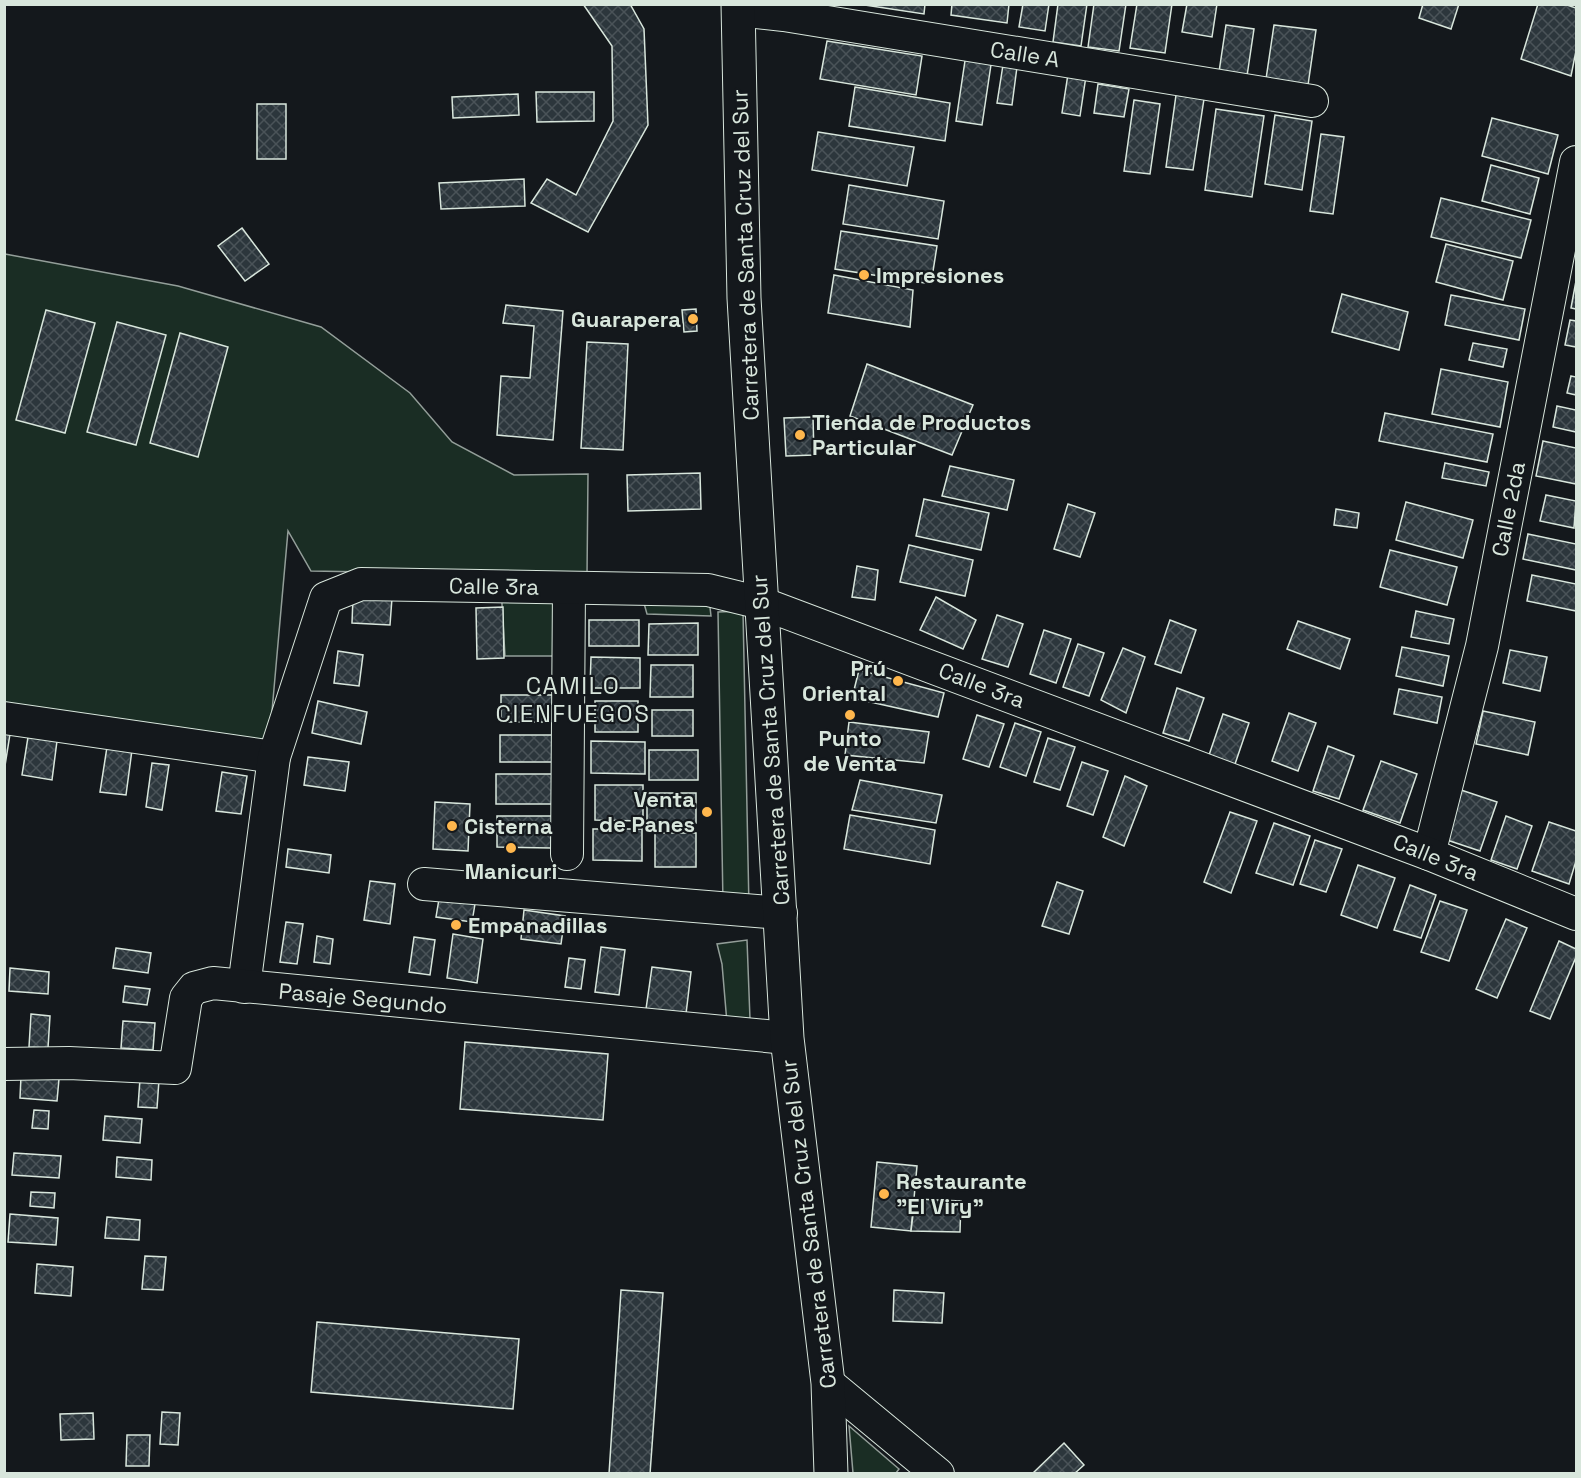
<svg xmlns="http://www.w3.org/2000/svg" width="1581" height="1478" viewBox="0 0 1581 1478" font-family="'Space Grotesk',sans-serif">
<defs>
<pattern id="building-cross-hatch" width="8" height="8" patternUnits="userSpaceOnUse" patternTransform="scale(1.5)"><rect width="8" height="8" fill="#2c363c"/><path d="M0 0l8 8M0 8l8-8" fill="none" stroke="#4a5358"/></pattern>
</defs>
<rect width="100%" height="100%" fill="#14181c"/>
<g fill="#1a2d24" stroke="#939e99" stroke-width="1.5">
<path d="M5,254l173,32 143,41 89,66 42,49 62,33 74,-1 -1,102 -276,-5 -23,-40 -19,214 -264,-32z"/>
<path d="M501,587l68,1v68h-64z"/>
<path d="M640,589l68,1 3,26 -64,-2z"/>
<path d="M743,611l6,297 -26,-4 -5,-292z"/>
<path d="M747,940l3,79 -23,4 -5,-59 -5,-20z"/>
<path d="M849,1426l50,43 -3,4h-43z"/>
</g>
<g fill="url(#building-cross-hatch)" stroke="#d8e6dc" stroke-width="1.5">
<path d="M583,4h47l14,25 4,96 -60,107 -57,-29 16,-24 29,16 37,-74 -1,-75z"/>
<path d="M858,4h67l-1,10z"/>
<path d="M952,4h57l-2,19 -56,-8z"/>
<path d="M1023,4h26l-4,27 -26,-4z"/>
<path d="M1058,4h29l-6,42 -28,-4z"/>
<path d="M1094,4h32l-7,47 -31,-4z"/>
<path d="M1137,4h35l-7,49 -35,-5z"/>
<path d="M1187,4h30l-5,33 -30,-5z"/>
<path d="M1423,4h36l-8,25 -32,-11z"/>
<path d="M1538,4h26l12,4v43l-5,25 -50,-17z"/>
<path d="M1226,25l28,4 -7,47 -28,-4z"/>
<path d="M1274,25l42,5 -8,55 -42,-6z"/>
<path d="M827,41l95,15 -6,39 -96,-16z"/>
<path d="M966,54l26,4 -10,67 -26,-4z"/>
<path d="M1003,65l14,2 -5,38 -15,-2z"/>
<path d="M1068,74l18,2 -6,40 -18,-3z"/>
<path d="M1098,84l31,5 -5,28 -30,-4z"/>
<path d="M855,87l95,16 -5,38 -96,-15z"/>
<path d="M536,92h58v29l-57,1z"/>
<path d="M518,94l1,21 -66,3 -1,-21z"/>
<path d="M1176,95l28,4 -11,71 -27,-3z"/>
<path d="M1134,100l26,4 -10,70 -26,-3z"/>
<rect x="257" y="104" width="29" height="55"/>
<path d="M1216,109l48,7 -12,81 -47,-7z"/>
<path d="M1275,115l37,6 -10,69 -37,-6z"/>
<path d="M1492,118l66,17 -10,39 -66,-18z"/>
<path d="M818,132l96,15 -7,39 -95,-16z"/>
<path d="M1321,134l23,3 -11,77 -23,-3z"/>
<path d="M1491,165l48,13 -9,36 -48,-13z"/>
<path d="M524,179l1,27 -84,3 -2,-26z"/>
<path d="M849,185l95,16 -6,38 -95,-15z"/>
<path d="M1441,198l90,22 -10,38 -90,-21z"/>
<path d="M242,228l27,36 -24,17 -27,-35z"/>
<path d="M841,231l96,15 -6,38 -96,-15z"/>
<path d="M1446,244l67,17 -10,39 -67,-18z"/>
<path d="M834,275l79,15 -3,37 -82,-14z"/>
<path d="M1576,281v28l-5,-1z"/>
<path d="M1342,294l66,18 -9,38 -67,-18z"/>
<path d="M1451,295l74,14 -6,31 -74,-15z"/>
<path d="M506,305l57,6 -10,129 -56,-5 4,-59 29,2 4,-52 -31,-3z"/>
<path d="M696,309l1,22 -13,1 -2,-22z"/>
<path d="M46,310l49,13 -30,110 -49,-13z"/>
<path d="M1570,320l6,1v26l-11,-2z"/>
<path d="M117,322l49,13 -30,110 -49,-13z"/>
<path d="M180,333l48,14 -30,110 -48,-14z"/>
<path d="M587,342l41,2 -5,106 -42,-2z"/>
<path d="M1473,343l34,6 -4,18 -34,-7z"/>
<path d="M867,364l106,41 -21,50 -102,-39z"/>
<path d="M1441,369l67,13 -8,45 -68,-13z"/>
<path d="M1571,376l5,1v18l-9,-2z"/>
<path d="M1557,406l19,4v22l-23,-5z"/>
<path d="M1385,413l108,21 -6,28 -108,-21z"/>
<path d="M813,417l1,38 -28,1 -2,-38z"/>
<path d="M1543,441l33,7v36l-40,-8z"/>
<path d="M1445,463l44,9 -3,14 -44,-8z"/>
<path d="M950,466l64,14 -7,30 -65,-14z"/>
<path d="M700,473l1,36 -73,2 -1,-36z"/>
<path d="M1546,495l30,6 -2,27 -34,-7z"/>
<path d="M924,499l65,14 -8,37 -65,-14z"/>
<path d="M1406,502l67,18 -10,38 -67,-18z"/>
<path d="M1068,504l27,9 -15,44 -26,-8z"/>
<path d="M1336,509l23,4 -2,15 -23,-3z"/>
<path d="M1528,534l48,10v26l-53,-11z"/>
<path d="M909,545l64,15 -8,36 -65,-14z"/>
<path d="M1390,550l67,17 -10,38 -67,-18z"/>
<path d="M857,566l21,4 -3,30 -23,-3z"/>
<path d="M1532,575l44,9v27l-49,-10z"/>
<path d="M353,597l39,1 -2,27 -38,-2z"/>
<path d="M936,597l40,23 -13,29 -43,-19z"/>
<path d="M503,607l1,51 -27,1 -1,-51z"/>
<path d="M1416,611l38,8 -5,25 -38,-7z"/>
<path d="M997,615l26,9 -15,43 -26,-8z"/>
<rect x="589" y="620" width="50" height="26"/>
<path d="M1170,620l26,10 -15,43 -26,-9z"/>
<path d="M1298,621l52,18 -10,30 -53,-20z"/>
<path d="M698,623v32h-50l1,-31z"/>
<path d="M1044,630l27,9 -15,44 -26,-9z"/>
<path d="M1078,644l26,9 -15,43 -26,-9z"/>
<path d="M1402,647l47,9 -6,30 -47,-10z"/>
<path d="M1123,648l22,9 -19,56 -25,-13z"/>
<path d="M1510,650l37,7 -7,34 -37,-8z"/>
<path d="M338,651l25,4 -4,31 -25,-3z"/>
<path d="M591,657l49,1v30h-50z"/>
<path d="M651,665h42v32h-43z"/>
<path d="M859,670l85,23 -6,24 -86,-19z"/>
<path d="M1177,688l27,10 -15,43 -26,-8z"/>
<path d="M1399,689l43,8 -5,26 -43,-9z"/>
<path d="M501,695h52l-1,27h-51z"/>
<path d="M318,701l49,11 -6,32 -49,-11z"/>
<rect x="595" y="701" width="43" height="31"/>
<rect x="652" y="710" width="41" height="26"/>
<path d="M1483,711l52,11 -7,33 -52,-11z"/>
<path d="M1289,713l27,10 -18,48 -26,-10z"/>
<path d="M1223,714l26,9 -15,44 -26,-9z"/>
<path d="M977,715l27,9 -15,43 -26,-8z"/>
<path d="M849,722l80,10 -5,31 -79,-8z"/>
<path d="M1015,723l26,9 -15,44 -26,-9z"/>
<path d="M4,734h6l-6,38z"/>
<rect x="500" y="735" width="52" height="27"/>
<path d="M28,737l29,4 -5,39 -30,-5z"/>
<path d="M1048,738l27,9 -15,43 -26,-8z"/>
<path d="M591,741l54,1v32l-54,-1z"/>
<path d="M1328,746l26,10 -15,43 -26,-8z"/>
<path d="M107,747l25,3 -6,45 -26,-3z"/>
<rect x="649" y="750" width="49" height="30"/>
<path d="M308,757l41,5 -4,29 -41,-6z"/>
<path d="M1381,761l36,13 -17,49 -37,-13z"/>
<path d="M1082,762l26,9 -15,44 -26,-9z"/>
<path d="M152,763l17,2 -7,45 -16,-3z"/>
<path d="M222,772l25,4 -6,38 -25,-3z"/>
<rect x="496" y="774" width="62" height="30"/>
<path d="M1125,776l22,10 -23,60 -21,-9z"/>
<path d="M860,780l82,15 -6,28 -84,-13z"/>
<path d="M595,785h48v36l-48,-1z"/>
<path d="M1461,790l36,12 -17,49 -36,-12z"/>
<rect x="647" y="793" width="49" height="30"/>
<path d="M435,802l35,2 -2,47 -35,-2z"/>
<path d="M1230,812l27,9 -26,72 -27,-11z"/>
<path d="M850,815l85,15 -5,34 -86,-15z"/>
<path d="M497,816h55l-1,32 -54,-1z"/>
<path d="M1506,816l26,10 -15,43 -26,-9z"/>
<path d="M1549,822l27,9v30l-7,23 -37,-13z"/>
<path d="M1274,823l36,13 -17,49 -37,-12z"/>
<path d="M593,829h49v32l-49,-1z"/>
<rect x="655" y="833" width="41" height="34"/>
<path d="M1315,840l27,9 -16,43 -26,-8z"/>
<path d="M288,849l43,6 -2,18 -43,-6z"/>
<path d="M1358,865l37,13 -18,50 -36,-13z"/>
<path d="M370,881l25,3 -5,40 -26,-4z"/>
<path d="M1057,882l26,9 -14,43 -27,-8z"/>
<path d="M1410,885l26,10 -15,43 -27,-8z"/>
<path d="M439,899l36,5 -3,18 -36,-5z"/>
<path d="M1440,901l27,9 -18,51 -28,-9z"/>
<path d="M524,910l41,6 -4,28 -40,-5z"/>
<path d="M1506,919l21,9 -30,70 -21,-9z"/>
<path d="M286,922l17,2 -6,40 -17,-2z"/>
<path d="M453,934l30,5 -6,44 -30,-5z"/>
<path d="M317,936l16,3 -3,25 -16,-2z"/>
<path d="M414,937l21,3 -5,35 -21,-3z"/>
<path d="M1559,941l17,8v8l-26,62 -20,-8z"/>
<path d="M601,947l24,3 -6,45 -24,-3z"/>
<path d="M116,948l35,5 -3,20 -35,-5z"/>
<path d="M569,958l16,2 -4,29 -16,-2z"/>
<path d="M652,967l39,5 -5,42 -40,-5z"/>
<path d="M10,968l39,4 -1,22 -39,-3z"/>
<path d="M125,986l25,3 -3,16 -24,-3z"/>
<path d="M31,1014l19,2 -2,32 -19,-1z"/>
<path d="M123,1021l32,2 -2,27 -32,-2z"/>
<path d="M465,1042l143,12 -5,66 -143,-11z"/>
<path d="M21,1076l38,3 -2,22 -37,-3z"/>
<path d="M140,1079l19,1 -2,28 -19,-1z"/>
<path d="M34,1110l15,1 -1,18 -16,-1z"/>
<path d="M105,1116l37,3 -2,24 -37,-3z"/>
<path d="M14,1153l47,3 -2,22 -47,-3z"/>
<path d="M117,1157l35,3 -1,20 -35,-3z"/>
<path d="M877,1162l40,4 -6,65 -40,-4z"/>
<path d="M31,1192l24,1 -1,15 -24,-2z"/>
<path d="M915,1199l46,2 -1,31 -49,-1z"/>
<path d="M10,1214l48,4 -2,27 -48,-3z"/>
<path d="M107,1217l33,3 -1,20 -34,-2z"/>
<path d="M145,1256l21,1 -3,33 -21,-1z"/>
<path d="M37,1264l36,3 -2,29 -36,-3z"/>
<path d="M621,1290l42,3 -13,181h-41z"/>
<path d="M894,1290l50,3 -2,30 -49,-2z"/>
<path d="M317,1322l202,17 -6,70 -202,-17z"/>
<path d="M162,1412l18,1 -2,32 -18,-1z"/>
<path d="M93,1413l1,26 -33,1 -1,-26z"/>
<path d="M127,1435h23l-1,31h-23z"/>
<path d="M1064,1443l20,22 -10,9h-42z"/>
</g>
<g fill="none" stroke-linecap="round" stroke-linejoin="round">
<g stroke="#d8e6dc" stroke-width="34">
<g id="minor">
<path d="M738,10l46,5 528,86"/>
<path d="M4,718l270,39"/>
<path d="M567,854l2,-266"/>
<path d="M1429,854l53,-208 94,-484"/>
<path d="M424,884l357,29"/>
<path d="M244,987l30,-230 52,-159 35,-14 347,6 53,13 668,251 147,60"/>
<path d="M4,1064l65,-1 106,5 11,-70 8,-10 19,-5 574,55"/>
<path d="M828,1383l110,91"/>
</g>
</g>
<g stroke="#d8e6dc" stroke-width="35">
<path id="major" d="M738,4l6,294 43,740 41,345 3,91"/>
</g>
<use href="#minor" stroke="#14181c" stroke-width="32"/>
<use href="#major" stroke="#14181c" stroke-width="33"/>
</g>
<g fill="#ffb74d" stroke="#14181c" stroke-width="2">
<circle cx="864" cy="275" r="6"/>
<circle cx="693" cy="319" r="6"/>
<circle cx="800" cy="435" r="6"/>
<circle cx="898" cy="681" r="6"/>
<circle cx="850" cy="715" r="6"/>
<circle cx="707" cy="812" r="6"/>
<circle cx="452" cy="826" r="6"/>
<circle cx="511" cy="848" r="6"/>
<circle cx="456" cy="925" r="6"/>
<circle cx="884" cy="1194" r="6"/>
</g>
<g text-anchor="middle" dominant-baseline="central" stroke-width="4.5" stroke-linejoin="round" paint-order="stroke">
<g font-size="22" fill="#d8e6dc" stroke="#14181c">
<text transform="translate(1025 54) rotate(9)">Calle A</text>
<text transform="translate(745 255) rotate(-92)">Carretera de Santa Cruz del Sur</text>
<text transform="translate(1508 509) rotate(-79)">Calle 2da</text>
<text transform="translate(494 586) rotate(1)">Calle 3ra</text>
<text transform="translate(982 685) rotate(21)">Calle 3ra</text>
<text transform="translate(770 740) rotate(-94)">Carretera de Santa Cruz del Sur</text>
<text transform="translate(1436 857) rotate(22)">Calle 3ra</text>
<text transform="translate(363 998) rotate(5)">Pasaje Segundo</text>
<text transform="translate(808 1224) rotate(-97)">Carretera de Santa Cruz del Sur</text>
</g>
<g font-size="22" font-weight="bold" fill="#d8e6dc" stroke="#14181c" text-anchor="start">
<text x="876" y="275">Impresiones</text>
<text x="681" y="319" text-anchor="end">Guarapera</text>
<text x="812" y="422">Tienda de Productos<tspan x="812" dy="25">Particular</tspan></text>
<text x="886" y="668" text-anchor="end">Prú<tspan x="886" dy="25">Oriental</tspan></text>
<text x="850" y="738" text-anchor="middle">Punto<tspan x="850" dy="25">de Venta</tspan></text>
<text x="695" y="799" text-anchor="end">Venta<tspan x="695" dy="25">de Panes</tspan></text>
<text x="464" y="826">Cisterna</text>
<text x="511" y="871" text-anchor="middle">Manicuri</text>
<text x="468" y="925">Empanadillas</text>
<text x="896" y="1181">Restaurante<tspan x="896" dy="25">"El Viry"</tspan></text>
</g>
<g font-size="24" letter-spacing="1.5" fill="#d8e6dc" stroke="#14181c">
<text x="573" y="685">CAMILO<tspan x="573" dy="28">CIENFUEGOS</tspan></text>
</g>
</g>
<rect width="1581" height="1478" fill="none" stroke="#d8e6dc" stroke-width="12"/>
</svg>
